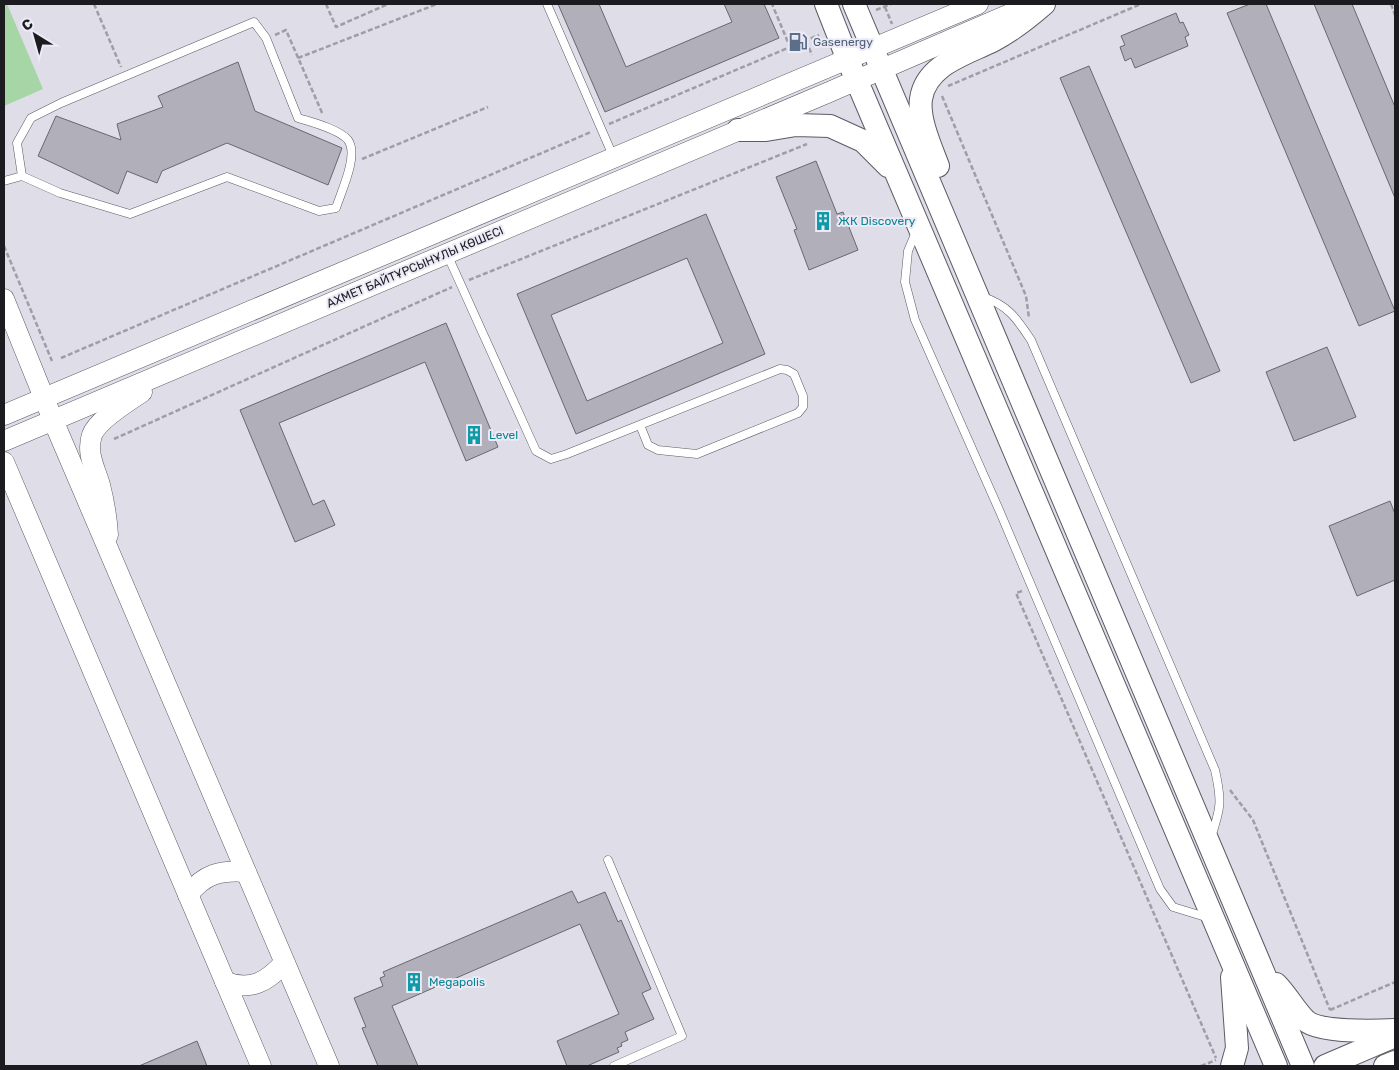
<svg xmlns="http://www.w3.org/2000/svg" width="1399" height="1070" viewBox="0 0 1399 1070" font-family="Rubik,sans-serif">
<rect width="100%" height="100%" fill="#dedde8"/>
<path fill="#a7d6a6" d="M4,4h3l36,85 -39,17z"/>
<g fill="#b1b0ba" stroke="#686871" fill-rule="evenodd">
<path d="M558,4h41l27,63 106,-45 -8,-18h40l15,34 -174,74z"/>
<path d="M1250,4h16l129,307 -36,15 -132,-313z"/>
<path d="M1314,4h38l43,103v91z"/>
<path d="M1176,13l4,10 3,-1 6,13 -4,2 3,9 -53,22 -4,-10 -6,3 -5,-14 5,-2 -4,-9z"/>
<path d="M238,62l17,49 87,37 -14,37 -101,-42 -65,28 -5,12 -30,-12 -9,23 -80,-38 18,-40 65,24 -4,-16 46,-17 -5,-11z"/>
<path d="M1089,66l131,305 -29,12 -131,-305z"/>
<path d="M816,161l21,53 6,-2 15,38 -49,20 -15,-40 3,-1 -21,-52z"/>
<path d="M706,214l59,140 -189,80 -59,-140zM687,258l36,85 -136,58 -36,-86z"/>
<path d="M446,323l52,124 -32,14 -41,-99 -146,61 34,82 11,-5 11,25 -40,17 -55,-132z"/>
<path d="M1327,347l29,70 -62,24 -28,-69z"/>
<path d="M1390,501l5,13v66l-38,16 -28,-70z"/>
<path d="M572,891l6,12 27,-11 13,30 3,-2 30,69 -9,4 12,26 -29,13 3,8 -7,3 1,3 -5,2 2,4 -32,14h-20l-10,-25 62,-27 -39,-90 -188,82 26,60h-40l-16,-38 4,-1 -12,-29 29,-12 -3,-8 5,-2 -2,-4z"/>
<path d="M197,1041l10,25h-68z"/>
</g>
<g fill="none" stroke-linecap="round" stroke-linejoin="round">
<g stroke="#5c5b64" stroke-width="9">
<g id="service">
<path d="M547,4l66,152"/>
<path d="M4,181l18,-5 38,17 70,21 97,-37 92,34 17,-3c5,-16 23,-53 12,-68 -9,-11 -37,-18 -50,-22l-32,-80 -12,-16 -193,81 -30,15 -14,25 5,33"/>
<path d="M916,232l-8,19 -3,31 10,38 85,192 160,377 13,18 36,11"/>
<path d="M447,254l89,197 15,8 16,-5 213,-85 7,1 7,4 9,22v11l-5,6 -101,41 -39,-4 -10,-5 -8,-20"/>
<path d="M983,297c25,8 34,22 48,43l184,430c7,31 6,38 -4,67"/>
<path d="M608,860l74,176 -68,30"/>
</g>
</g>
<g stroke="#5c5b64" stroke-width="21">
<g id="tertiary">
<path d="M4,299l49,121 276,646"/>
<path d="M4,415l974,-411"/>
<path d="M4,441l823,-348 206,-89"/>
<path d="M4,462l257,604"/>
<path d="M108,535c-1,-18 -4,-34 -8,-50 -5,-17 -14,-32 -8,-50 6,-16 36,-33 50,-43"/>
<path d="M188,895c16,-21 32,-25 58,-23"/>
<path d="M225,982c26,9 42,0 59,-19"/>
</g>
</g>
<g stroke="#5c5b64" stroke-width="24">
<g id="secondary">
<path d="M826,4l22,56 428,1006"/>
<path d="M854,4l449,1062"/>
<path d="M738,130h28l30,-5 34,1 33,15 25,25"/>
<path d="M938,166c-7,-19 -20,-47 -17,-67 5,-35 46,-45 73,-59 19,-10 34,-22 50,-36"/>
<path d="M1232,977l5,71 -5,18"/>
<path d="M1276,984c11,11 18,25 29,36 13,13 71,11 90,10"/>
<path d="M1325,1066l70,-30"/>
<path d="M1385,1066l10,-4"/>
</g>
</g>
<g stroke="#9f9ea7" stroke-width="2.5" stroke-dasharray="5 2.5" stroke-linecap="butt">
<path d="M94,4l27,63"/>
<path d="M326,4l10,23 52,-23"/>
<path d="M1391,4l4,11"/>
<path d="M885,7l7,17"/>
<path d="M876,10l15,-6"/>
<path d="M275,35l11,-5 37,85"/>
<path d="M806,41l6,14"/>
<path d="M790,47l29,-12"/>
<path d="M298,58l139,-54"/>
<path d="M948,86l193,-82"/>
<path d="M942,96l84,200 3,22"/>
<path d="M609,124l181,-77 -18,-43"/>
<path d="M362,159l126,-52"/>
<path d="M4,246l48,115"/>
<path d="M469,280l338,-136"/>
<path d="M61,358l530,-226"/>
<path d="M114,439l338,-152"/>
<path d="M1022,591l-6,2 200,465"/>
<path d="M1230,790l23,30 77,190"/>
<path d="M1330,1010l65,-28"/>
<path d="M1201,1066l15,-6"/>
</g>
<use href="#service" stroke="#fff" stroke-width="8"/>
<use href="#tertiary" stroke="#fff" stroke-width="20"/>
<use href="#secondary" stroke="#fff" stroke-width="22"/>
</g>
<defs>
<g id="fuel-bare" transform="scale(1.5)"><path d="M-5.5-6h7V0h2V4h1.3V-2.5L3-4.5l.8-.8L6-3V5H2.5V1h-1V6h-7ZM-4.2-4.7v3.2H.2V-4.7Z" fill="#5c6f8a" stroke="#ebeaf6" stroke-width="2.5" paint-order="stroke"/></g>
<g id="building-bare" transform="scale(1.5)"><path d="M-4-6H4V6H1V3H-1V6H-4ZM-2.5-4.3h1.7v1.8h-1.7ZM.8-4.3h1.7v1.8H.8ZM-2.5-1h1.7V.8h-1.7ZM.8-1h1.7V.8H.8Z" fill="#0f9aa8" stroke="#ebeaf6" stroke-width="2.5" paint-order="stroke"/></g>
</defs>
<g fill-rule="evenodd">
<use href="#fuel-bare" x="798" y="42"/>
<use href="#building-bare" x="823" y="221"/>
<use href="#building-bare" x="474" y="435"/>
<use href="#building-bare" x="414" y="982"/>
</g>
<g text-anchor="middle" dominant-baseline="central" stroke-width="4" stroke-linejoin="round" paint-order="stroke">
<g font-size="12" fill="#4e5e75" stroke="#ebeaf6" text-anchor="start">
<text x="813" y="42">Gasenergy</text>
</g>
<g font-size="12" fill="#0d838f" stroke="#ebeaf6" text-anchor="start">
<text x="838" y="221">ЖК Discovery</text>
<text x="489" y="435">Level</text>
<text x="429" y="982">Megapolis</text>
</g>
<g font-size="12" fill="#1c1c20" stroke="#ebeaf6">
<text transform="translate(415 267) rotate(-23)">АХМЕТ БАЙТҰРСЫНҰЛЫ КӨШЕСІ</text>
</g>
</g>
<rect width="1399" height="1070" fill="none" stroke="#1c1c20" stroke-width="10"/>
<g transform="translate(35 35) rotate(323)" stroke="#ebeaf6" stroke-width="4" paint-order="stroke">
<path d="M0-4L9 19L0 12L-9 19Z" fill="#1c1c20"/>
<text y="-8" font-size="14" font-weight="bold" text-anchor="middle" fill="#1c1c20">С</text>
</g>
</svg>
